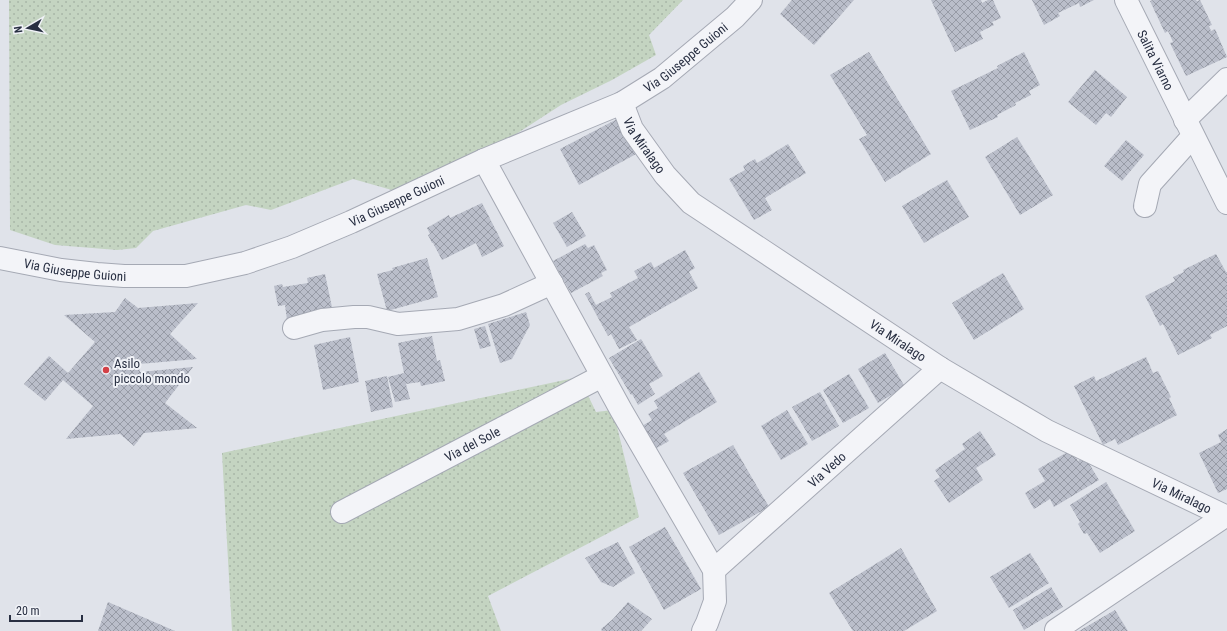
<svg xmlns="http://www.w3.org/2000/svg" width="1227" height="631" viewBox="0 0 1227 631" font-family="'Roboto Condensed',sans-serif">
<defs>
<pattern id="grass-dots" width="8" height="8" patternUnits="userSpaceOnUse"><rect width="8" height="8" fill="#c4d4c1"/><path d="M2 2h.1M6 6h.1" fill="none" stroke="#a8b6a7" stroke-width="1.8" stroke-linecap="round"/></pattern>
<pattern id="building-cross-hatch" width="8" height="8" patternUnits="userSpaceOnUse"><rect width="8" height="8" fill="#babeca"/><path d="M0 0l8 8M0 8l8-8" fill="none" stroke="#979ba6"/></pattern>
</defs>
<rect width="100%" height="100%" fill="#e0e3ea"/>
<g fill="url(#grass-dots)">
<path d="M9,0h674l-34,35 7,20 -44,25 -51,25 -62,40 -93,49 -53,-15 -82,31 -25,-5 -93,26 -17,17 -19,2 -62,-5 -45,-15z"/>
<path d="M579,377l17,35 17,-2 26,107 -151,79 13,35h-269l-10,-178z"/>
</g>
<g fill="url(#building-cross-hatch)">
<path d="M792,0h62l-40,45 -34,-31z"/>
<path d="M931,0h50l1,3 6,-3h5l8,18 -9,4 2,3 -14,7 3,7 -28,13z"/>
<path d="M1032,0h62l-14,7 -1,-4 -21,10 2,3 -16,9z"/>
<path d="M1153,0h43l1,1 3,-1 12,25 -3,1 2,5 4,-2 12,28 -41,19 -16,-33 3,-1 -5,-11 -3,2 -15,-32z"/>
<path d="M869,52l62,102 -46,28 -26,-43 8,-4 -37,-60z"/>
<path d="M1024,52l16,33 -11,6 2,4 -16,8 1,2 -19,10 1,2 -28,13 -19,-39 47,-23 -1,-2z"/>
<path d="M1095,70l32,27 -16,20 -5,-4 -10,12 -28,-23z"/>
<path d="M619,118l19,35 -59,32 -19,-36z"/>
<path d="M1017,137l36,58 -33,20 -35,-58z"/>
<path d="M1126,140l18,15 -22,26 -18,-15z"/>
<path d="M788,144l18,29 -41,25 7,12 -18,10 -25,-41 16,-9 -2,-4 12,-7 2,4z"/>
<path d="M947,180l22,37 -45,26 -22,-37z"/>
<path d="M482,203l22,43 -22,11 -6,-14 -34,17 -9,-17h-1l-4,-8 2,-1 -3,-6 22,-13 1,3z"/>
<path d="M572,212l14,24 -19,11 -14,-24z"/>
<path d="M585,244l3,4 6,-3 13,25 -6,3 2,3 -32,17 -18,-32z"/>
<path d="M685,250l10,18 -6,4 9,16 -69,39 8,13 -18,9 -8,-15 -3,2 -23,-42 4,-2 7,13 16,-8 -2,-4 28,-15 -4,-7 17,-9 3,6z"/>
<path d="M1216,254l10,18h1v54l-17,9 2,3 -34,17 -15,-31 -3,2 -15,-30 30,-15 -2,-4 11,-5 -1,-2z"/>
<path d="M427,258l11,39 -51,14 -10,-37 16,-4 -1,-2z"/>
<path d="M1003,273l21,36 -50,31 -22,-37z"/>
<path d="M325,274l8,38 -46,8 -2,-15 -7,1 -4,-20 8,-2 1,3 25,-4 -1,-5z"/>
<path d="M125,298l13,10 60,-5 -28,31 27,25 -58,5 1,8 53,-5 -28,36 32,25 -53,5 -10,13 -14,-12 -54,5 27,-33 -30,-26 -18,21 -21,-17 25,-28 19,17 27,-31 -31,-27 51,-3z"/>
<path d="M526,312l4,13 -18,34 -12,4 -12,-39z"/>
<path d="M485,326l6,20 -11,3 -6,-20z"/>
<path d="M432,336l5,25 3,-1 5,21 -24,5 -1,-4 -14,2 4,15 -15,3 -7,-25 16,-4 -6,-30z"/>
<path d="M350,337l9,45 -36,8 -9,-45z"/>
<path d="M641,339l22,37 -14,8 6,10 -17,11 -6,-11 -1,1 -22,-37z"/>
<path d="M885,353l20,34 -27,16 -20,-34z"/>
<path d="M1146,357l7,16 5,-2 13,26 -2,1 8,17 -59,30 -3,-6 -12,6 -29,-59 20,-10 2,5z"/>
<path d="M699,372l18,30 -53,32 5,7 -14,8 -13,-23 10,-6 -4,-6 10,-6 -4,-7z"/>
<path d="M849,374l20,34 -26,15 -20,-33z"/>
<path d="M387,376l6,31 -22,5 -6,-31z"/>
<path d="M820,392l19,34 -27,15 -20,-34z"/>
<path d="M787,410l21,34 -27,16 -20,-34z"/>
<path d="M1227,429v60l-9,4 -19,-40 22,-11 -3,-7z"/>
<path d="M980,431l16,24 -20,13 7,12 -34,23 -15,-22 6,-4 -5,-7 30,-21 -3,-5z"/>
<path d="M733,445l36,62 -50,28 -36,-62z"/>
<path d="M1071,450l7,11 7,-4 14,23 -45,27 -4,-8 -16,10 -9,-16 20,-12 -7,-12z"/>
<path d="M1106,482l29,49 -35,22 -13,-20 -3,1 -6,-10 2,-2 -10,-17z"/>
<path d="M665,527l36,62 -37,21 -35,-63z"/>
<path d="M618,542l17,31 -22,14 -12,-5 -16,-24z"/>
<path d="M901,548l36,63 -33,20h-51l-24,-38z"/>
<path d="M1030,553l19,30 -40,25 -19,-31z"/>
<path d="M1051,587l12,20 -39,23 -11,-20z"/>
<path d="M108,602l67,29h-77z"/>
<path d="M628,602l24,17 -11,12h-39l-1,-2 12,-10z"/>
<path d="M1115,610l13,21h-49z"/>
</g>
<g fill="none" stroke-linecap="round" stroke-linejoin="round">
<g stroke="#a5a9b4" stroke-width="24">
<g id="minor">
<path id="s1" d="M1126,0l101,203"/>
<path id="s2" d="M622,103l10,26 33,46 26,28 249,165 107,63 180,86"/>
<path d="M1185,120l42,-41"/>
<path d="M484,160l137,250 93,160 1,31 -8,22 -4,8"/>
<path d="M1145,206l5,-22 43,-48"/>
<path id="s3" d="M0,258l61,12 36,4 27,2h62l59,-13 47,-16 59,-25 133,-62 138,-57 40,-25 73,-61 16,-17"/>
<path d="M294,328l28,-8 32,-3h14l30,7 60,-5 46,-14 48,-22"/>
<path id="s4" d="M342,512l260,-136"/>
<path id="s5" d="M714,570l226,-202"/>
<path d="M1056,630l169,-114"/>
</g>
</g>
<use href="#minor" stroke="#f3f4f8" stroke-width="22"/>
</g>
<circle fill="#d34147" stroke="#f0f2f7" stroke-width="1.5" cx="106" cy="370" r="4"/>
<g text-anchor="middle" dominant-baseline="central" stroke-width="4" stroke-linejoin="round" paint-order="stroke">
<g font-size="13" fill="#282f42" stroke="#f0f2f7">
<text stroke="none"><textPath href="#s3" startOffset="736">Via Giuseppe Guioni</textPath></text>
<text stroke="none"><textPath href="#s1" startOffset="67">Salita Viarno</textPath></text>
<text stroke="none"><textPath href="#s2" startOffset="48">Via Miralago</textPath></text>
<text stroke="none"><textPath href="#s3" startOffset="412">Via Giuseppe Guioni</textPath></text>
<text stroke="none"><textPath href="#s3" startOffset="76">Via Giuseppe Guioni</textPath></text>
<text stroke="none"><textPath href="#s2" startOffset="371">Via Miralago</textPath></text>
<text stroke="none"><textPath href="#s4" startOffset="147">Via del Sole</textPath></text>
<text stroke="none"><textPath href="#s5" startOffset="151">Via Vedo</textPath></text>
<text stroke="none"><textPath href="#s2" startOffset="695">Via Miralago</textPath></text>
</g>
<g font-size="13" fill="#282f42" stroke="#f0f2f7" text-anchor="start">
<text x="114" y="363">Asilo<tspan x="114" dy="15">piccolo mondo</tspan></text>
</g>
</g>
<g transform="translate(28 28) rotate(261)" stroke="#f0f2f7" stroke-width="3" paint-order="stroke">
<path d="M0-3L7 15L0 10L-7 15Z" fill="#282f42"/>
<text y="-6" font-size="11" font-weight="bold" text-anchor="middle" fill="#282f42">N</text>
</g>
<path d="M10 615v6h72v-6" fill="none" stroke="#282f42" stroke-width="2"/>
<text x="16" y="615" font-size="12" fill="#282f42" stroke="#f0f2f7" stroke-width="3" paint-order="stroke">20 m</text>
</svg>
